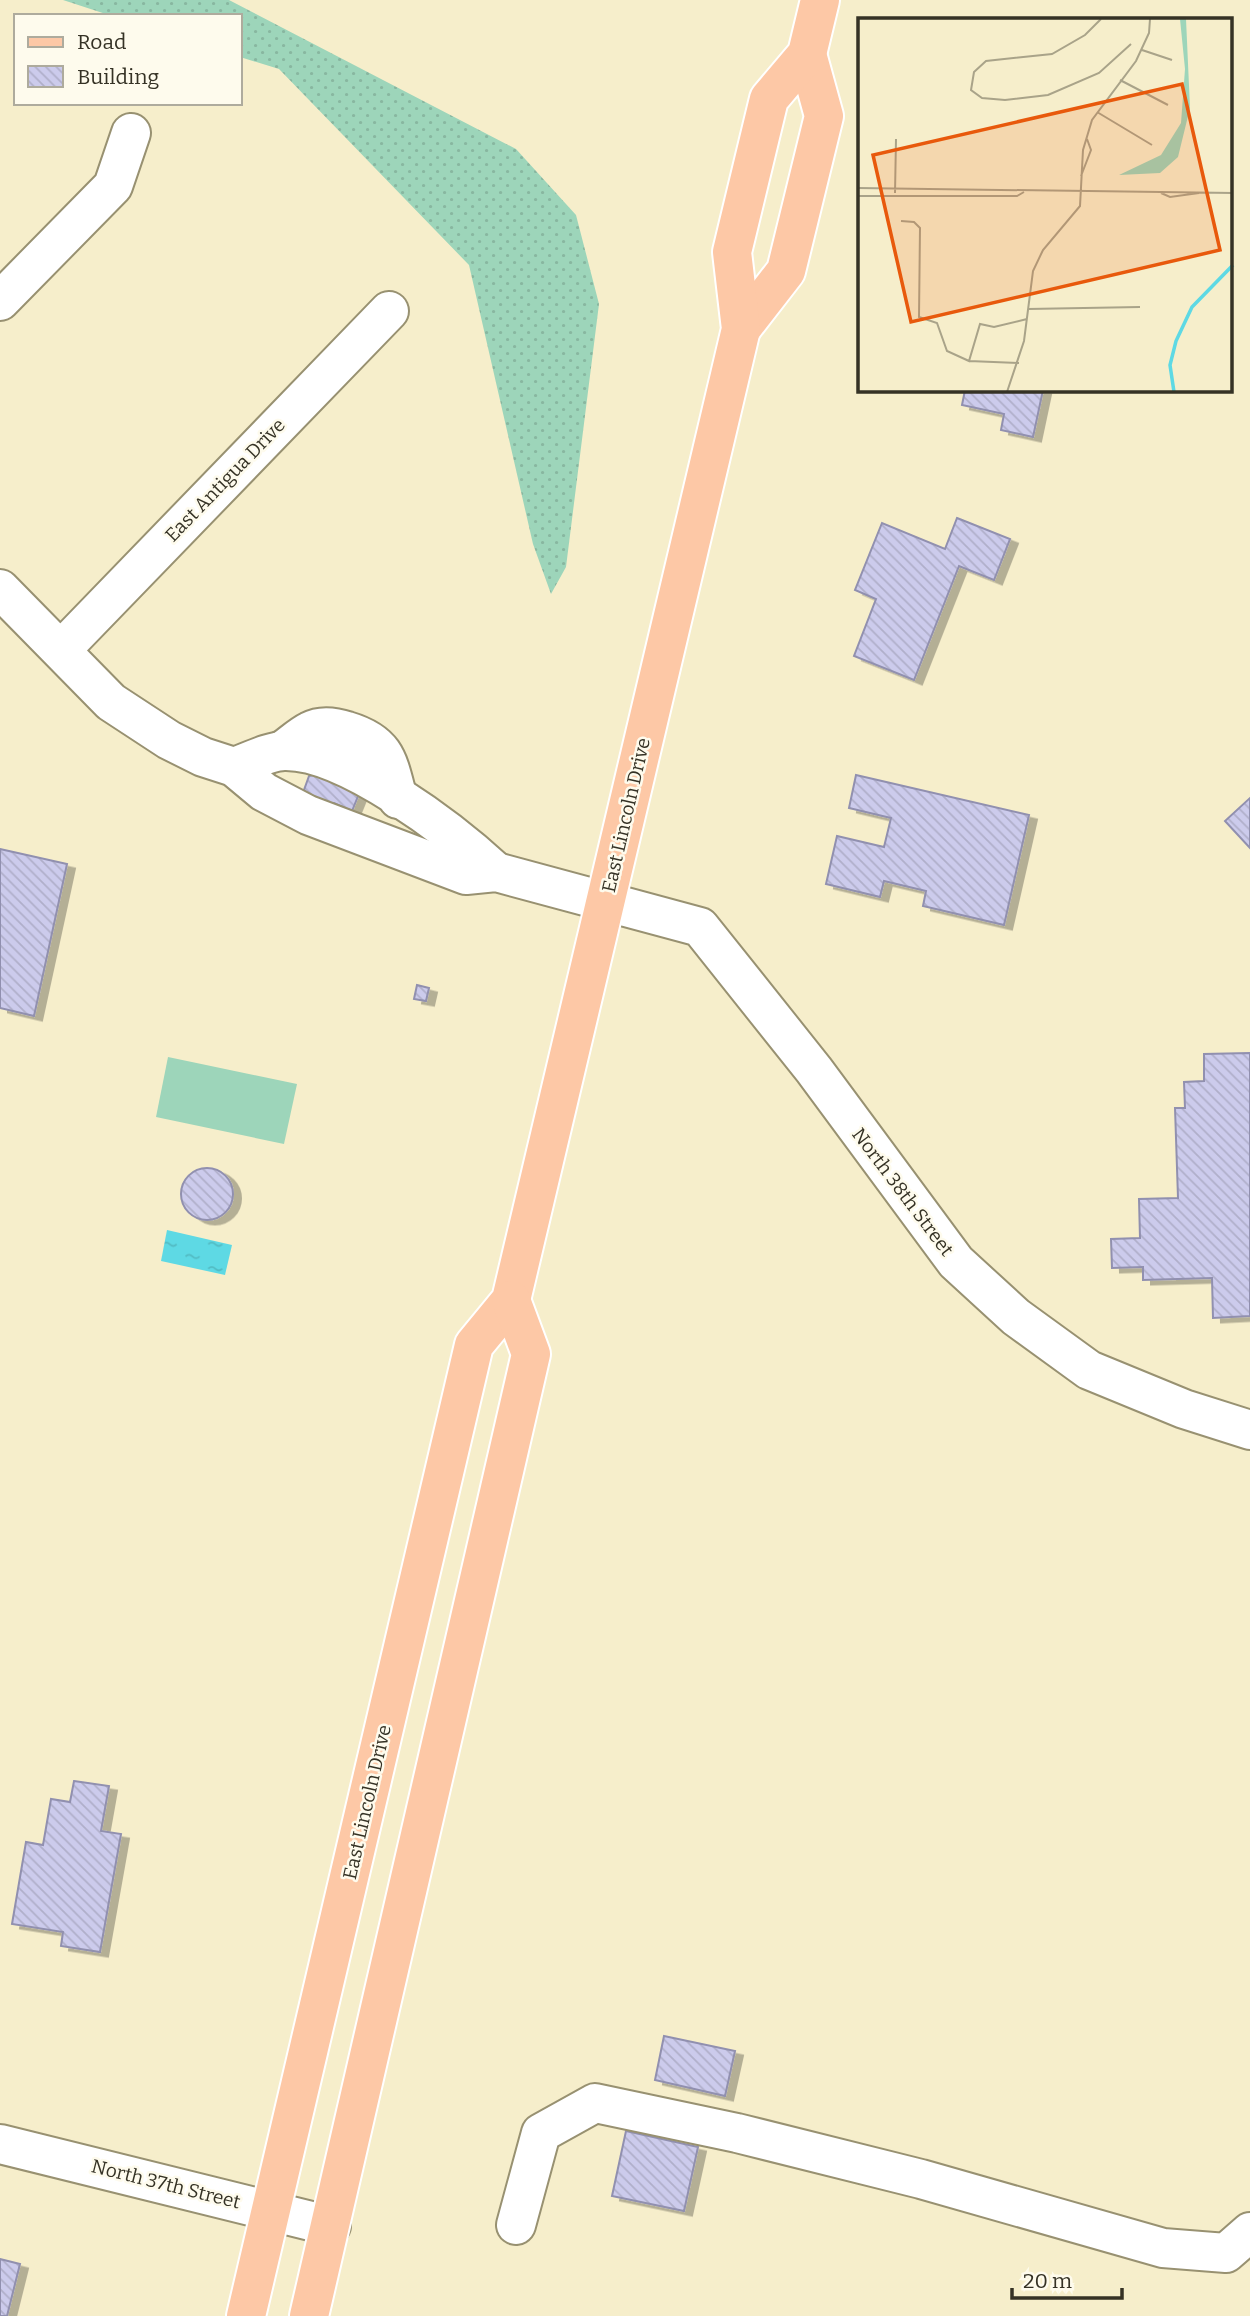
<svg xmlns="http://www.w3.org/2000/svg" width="1250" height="2316" viewBox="0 0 1250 2316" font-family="Bitter,serif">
<defs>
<pattern id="grass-dots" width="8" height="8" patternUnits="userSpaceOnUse" patternTransform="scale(1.75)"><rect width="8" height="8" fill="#9dd5ba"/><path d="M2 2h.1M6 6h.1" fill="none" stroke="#88b7a0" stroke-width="1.8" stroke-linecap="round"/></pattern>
<pattern id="water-ripples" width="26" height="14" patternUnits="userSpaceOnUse" patternTransform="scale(1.75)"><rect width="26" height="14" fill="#5ed9e4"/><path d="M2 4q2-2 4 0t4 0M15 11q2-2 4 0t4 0" fill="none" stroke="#52bbc3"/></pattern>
<pattern id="building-back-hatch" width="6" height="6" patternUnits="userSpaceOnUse" patternTransform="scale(1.75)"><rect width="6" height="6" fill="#cccbec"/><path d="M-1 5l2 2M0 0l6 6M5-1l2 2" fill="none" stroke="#b0afca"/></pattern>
<filter id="shadow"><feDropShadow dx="8" dy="4.5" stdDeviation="0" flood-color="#0004"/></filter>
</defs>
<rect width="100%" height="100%" fill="#f6eecb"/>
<path fill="url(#grass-dots)" d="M63,0h166l287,149 60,66 23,89 -33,263 -15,27 -18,-50 -64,-279 -190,-196 -39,-12v-41h-128z"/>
<path fill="#9dd5ba" d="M168,1057l129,27 -13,60 -128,-27z"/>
<path fill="url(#water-ripples)" d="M167,1230l65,15 -7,30 -64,-14z"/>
<g fill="url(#building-back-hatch)" stroke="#9190af" stroke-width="2" filter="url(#shadow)">
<path d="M965,390h78l-10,47 -32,-7 3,-16 -42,-9z"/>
<path d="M957,518l53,21 -16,41 -35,-14 -45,114 -60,-24 22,-57 -21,-9 27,-67 63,26z"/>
<path d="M373,759l-21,52 -18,-8 -10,5 -14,-5 -6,-13 5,-14z"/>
<path d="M856,775l173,40 -25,110 -81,-19 3,-15 -42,-10 -4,16 -54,-13 11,-48 47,11 7,-29 -42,-10z"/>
<path d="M1250,798v50l-25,-27z"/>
<path d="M0,849l67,15 -33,152 -34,-8z"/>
<path d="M417,985l12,3 -3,13 -12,-2z"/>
<path d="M1250,1053v263l-37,2 -1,-40 -69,2v-13l-31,1 -1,-29 29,-1 -1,-39 39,-1 -3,-90h10l-1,-26 20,-1v-27z"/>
<circle cx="207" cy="1194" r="26"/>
<path d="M74,1781l35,5 -8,45 20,3 -21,118 -39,-6 2,-14 -51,-8 14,-82 17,3 8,-46 19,3z"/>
<path d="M664,2036l71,15 -10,45 -70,-16z"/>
<path d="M626,2131l72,16 -14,64 -72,-15z"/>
<path d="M0,2259l20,5 -13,52h-7z"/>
</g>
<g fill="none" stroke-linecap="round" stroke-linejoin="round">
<g stroke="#989171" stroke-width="42">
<g id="minor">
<path d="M0,301l113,-115 18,-53"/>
<path d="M0,589l111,113 58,38 34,17 31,10 30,25 44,23 158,60 30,-3 204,55 114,143 142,192 60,55 73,53 95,39 66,21"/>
<path d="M61,650l328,-339"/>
<path d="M283,750c9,-6 17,-14 27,-19 11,-6 25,-4 37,0 40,12 41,30 51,68"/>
<path d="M234,767c15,-5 35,-16 51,-16 61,-1 167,80 211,121"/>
<path d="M0,2144l331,82"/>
<path d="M516,2225l25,-92 54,-30 142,30 184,46 242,69 63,5 24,-21"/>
</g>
</g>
<g stroke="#fff" stroke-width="42">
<g id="major">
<path d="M741,329l45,-58 38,-155 -17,-62"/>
<path d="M246,2316l228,-971 37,-45 230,-971 -9,-77 37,-153 38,-45 13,-54"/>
<path d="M309,2316l222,-962 -20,-54"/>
</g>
</g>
<use href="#minor" stroke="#fff" stroke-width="38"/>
<use href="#major" stroke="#fdc8a6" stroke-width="38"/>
</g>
<g text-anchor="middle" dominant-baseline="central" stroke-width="5" stroke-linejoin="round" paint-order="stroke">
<g font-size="19" fill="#353225" stroke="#fefbed">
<text transform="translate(225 480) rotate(-46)">East Antigua Drive</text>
<text transform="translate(626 815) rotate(-77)">East Lincoln Drive</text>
<text transform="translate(903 1192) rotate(53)">North 38th Street</text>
<text transform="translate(367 1802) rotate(-77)">East Lincoln Drive</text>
<text transform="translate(166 2184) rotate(14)">North 37th Street</text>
</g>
</g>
<g transform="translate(858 18)">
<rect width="374" height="374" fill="#f6eecb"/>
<path d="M322,1h6l4,89 -12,49 -18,16 -41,2 42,-20 20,-32 4,-54z" fill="#9dd5ba"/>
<path fill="none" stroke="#5ed9e4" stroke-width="3.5" d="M316,374l-4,-27 6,-24 16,-34 41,-42"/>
<path fill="none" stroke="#a9a389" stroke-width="2" d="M243,1l-16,16 -33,19 -66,7 -12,11 -3,18 11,8 23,2 43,-5 51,-22 32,-29M284,32l30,10M262,62l48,25M239,94l55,33M223,158l10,-26 -4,-11M0,170l375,5M37,175l1,-54M303,175l9,4 29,-4M0,178h159l7,-4M43,203l13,1 6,6 -1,89 18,6 10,28 22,10 11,-37 14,3 33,-8M170,291l112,-2M111,343l50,2M149,374l17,-51 9,-70 10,-21 37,-44 3,-56 9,-30 44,-59 13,-28 1,-14"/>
<path fill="#e8590c" fill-opacity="0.15" stroke="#e8590c" stroke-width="3.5" d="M324,66l38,166 -309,72 -38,-167z"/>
<rect width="374" height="374" fill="none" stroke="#353225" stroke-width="3.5"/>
</g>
<rect x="14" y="14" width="228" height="91" fill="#fefbed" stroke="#aeab9d" stroke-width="2"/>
<rect x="28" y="37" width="35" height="10" fill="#fdc8a6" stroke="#aeab9d" stroke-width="2"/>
<text x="77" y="49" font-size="21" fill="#353225">Road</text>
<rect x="28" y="66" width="35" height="21" fill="url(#building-back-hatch)" stroke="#aeab9d" stroke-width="2"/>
<text x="77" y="84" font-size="21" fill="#353225">Building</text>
<path d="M1012 2288v10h110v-10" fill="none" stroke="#353225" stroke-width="3.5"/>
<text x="1023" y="2288" font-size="21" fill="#353225" stroke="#fefbed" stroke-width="5" paint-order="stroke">20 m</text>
</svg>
